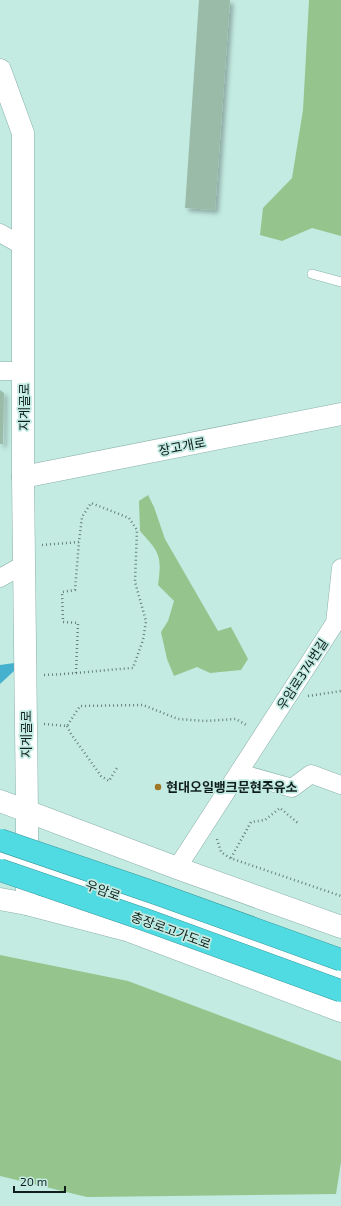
<svg xmlns="http://www.w3.org/2000/svg" width="341" height="1206" viewBox="0 0 341 1206" font-family="'Exo 2','Noto Sans KR',sans-serif">
<defs>
<filter id="shadow"><feDropShadow dx="3.5" dy="3.5" stdDeviation="2" flood-color="#0004"/></filter>
</defs>
<rect width="100%" height="100%" fill="#c3ebe2"/>
<g fill="#95c58c">
<path d="M309,0h32v236l-29,-8 -30,13 -22,-6 3,-27 29,-30 11,-68z"/>
<path d="M148,495l6,12 11,32 53,92 13,-4 17,32 -7,11 -31,3 -13,-6 -23,9 -7,-17 -6,-27 7,-11 6,-20 -16,-16c4,-29 2,-32 -18,-54l-1,-30z"/>
<path d="M0,955l128,26 213,80v101l-5,32 -249,3 -87,-21z"/>
</g>
<path fill="#45b1cf" d="M14,663v8l-14,13v-19z"/>
<g fill="#9bbba9" filter="url(#shadow)">
<path d="M199,0h31l-15,210 -30,-2z"/>
<path d="M0,390l4,3 -1,51h-3z"/>
</g>
<g fill="none" stroke-linecap="round" stroke-linejoin="round">
<g stroke="#8bb1a9" stroke-width="10">
<path id="lane" d="M312,274l29,8"/>
</g>
<g stroke="#8bb1a9" stroke-width="19">
<g id="street">
<path d="M0,233l23,13"/>
<path d="M0,371h24"/>
<path d="M0,578l25,-14"/>
<path d="M239,773l53,15 19,-14 30,11"/>
<path d="M177,868l158,-245 6,-55"/>
</g>
</g>
<g stroke="#8bb1a9" stroke-width="23">
<g id="secondary">
<path d="M0,70l23,63v344l4,334v93"/>
<path d="M23,477l318,-63"/>
<path d="M0,801l177,67 164,59"/>
<path d="M0,853l341,121"/>
<path d="M0,899l27,5 100,26 214,81"/>
</g>
</g>
<g stroke="#66817b" stroke-width="2.5" stroke-dasharray="1 3" stroke-linecap="butt">
<path d="M42,545l37,-3 3,-25 9,-14 38,15 8,12 -2,52 11,39 -3,19 -10,28c-30,2 -59,6 -89,7"/>
<path d="M76,673l2,-50 -15,-1 -1,-30 13,-2 4,-48"/>
<path d="M308,696l33,-5"/>
<path d="M44,724l23,2 13,-20 63,-1 35,14 27,2 31,-2 12,7"/>
<path d="M67,726l4,8 30,42 8,5 9,-15"/>
<path d="M217,839l4,13 9,6 111,38"/>
<path d="M231,858l20,-36 14,-2 15,-12 19,16"/>
</g>
<use href="#lane" stroke="#fff" stroke-width="9"/>
<use href="#street" stroke="#fff" stroke-width="18"/>
<use href="#secondary" stroke="#fff" stroke-width="22"/>
<g stroke="#39999c" stroke-width="23" stroke-linecap="butt">
<g id="highway-bridge">
<path d="M0,840l158,54 183,66"/>
<path d="M0,870l146,50 195,71"/>
</g>
</g>
<use href="#highway-bridge" stroke="#50dbe2" stroke-width="22"/>
</g>
<circle fill="#9f7725" stroke="#c3ebe2" stroke-width="1.5" cx="158" cy="787" r="4"/>
<g text-anchor="middle" dominant-baseline="central" stroke-width="3.5" stroke-linejoin="round" paint-order="stroke">
<g font-size="13" fill="#0f1e1b" stroke="#c3ebe2">
<text transform="translate(24 407) rotate(-90)">지게골로</text>
<text transform="translate(182 446) rotate(-11)">장고개로</text>
<text transform="translate(302 674) rotate(-57)">우암로374번길</text>
<text transform="translate(26 734) rotate(-90)">지게골로</text>
<text transform="translate(103 890) rotate(20)">우암로</text>
<text transform="translate(171 930) rotate(20)">충장로고가도로</text>
</g>
<g font-size="13" font-weight="bold" fill="#0f1e1b" stroke="#c3ebe2" text-anchor="start">
<text x="166" y="787">현대오일뱅크문현주유소</text>
</g>
</g>
<path d="M14 1186v6h51v-6" fill="none" stroke="#0f1e1b" stroke-width="2"/>
<text x="20" y="1186" font-size="12" fill="#0f1e1b" stroke="#c3ebe2" stroke-width="3" paint-order="stroke">20 m</text>
</svg>
